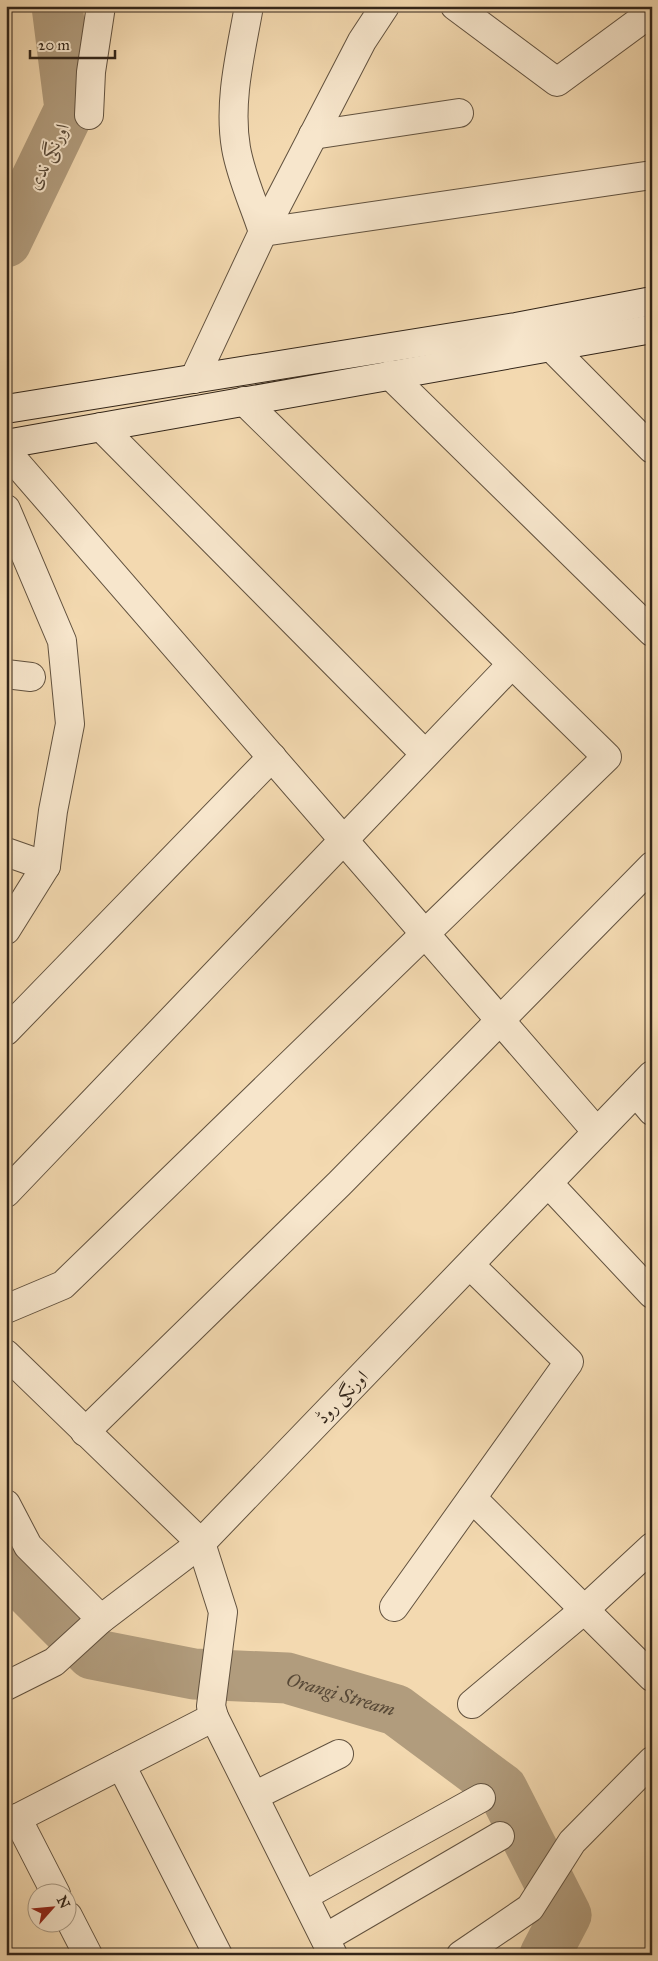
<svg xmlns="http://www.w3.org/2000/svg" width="658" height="1961" viewBox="0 0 658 1961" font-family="'IM FELL Great Primer',Amiri,serif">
<rect width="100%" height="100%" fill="#f3d9b0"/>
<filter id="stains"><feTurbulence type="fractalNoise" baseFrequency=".004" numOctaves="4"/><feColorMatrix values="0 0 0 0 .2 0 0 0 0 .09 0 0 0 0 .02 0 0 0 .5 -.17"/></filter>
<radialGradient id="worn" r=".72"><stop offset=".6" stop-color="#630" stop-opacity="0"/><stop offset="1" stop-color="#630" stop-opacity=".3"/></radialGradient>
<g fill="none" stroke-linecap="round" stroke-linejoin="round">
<g stroke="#b19c7d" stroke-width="51">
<path d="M6,242l64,-133 -13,-103"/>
<path id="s1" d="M6,1564l5,9 81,81 102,20 93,4 109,32 106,79 64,126 -21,40"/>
</g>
<g stroke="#62523f" stroke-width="30">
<g id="minor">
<path d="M249,6c-8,46 -21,95 -13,142 5,29 18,56 27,84l389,-57"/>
<path d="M455,6l102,76 95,-70"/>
<path d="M89,115l2,-43 10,-66"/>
<path d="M313,135l146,-22"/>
<path d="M551,347l101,102"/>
<path d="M390,375l262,257"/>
<path d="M101,427l324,327"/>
<path d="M6,451l591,681"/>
<path d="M6,509l56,132 8,83 -17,87 -7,55 -40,64"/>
<path d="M6,674l25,3"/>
<path d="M6,852l40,14"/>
<path d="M6,1031l266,-274"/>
<path d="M636,1092l16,19"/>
<path d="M548,1183l104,111"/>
<path d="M6,1193l506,-529"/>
<path d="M6,1309l57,-24 544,-528 -363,-356"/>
<path d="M6,1354l195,189 22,69 -12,94 3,11"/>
<path d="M85,1432l255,-249 312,-317"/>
<path d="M472,1498l180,179"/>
<path d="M6,1504l22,42 73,73"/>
<path d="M394,1607l175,-245 -99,-97"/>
<path d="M472,1704l112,-94 68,-63"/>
<path d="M121,1765l97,190"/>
<path d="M254,1796l85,-42"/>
<path d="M17,1818l39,76"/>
<path d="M6,1824l208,-107 119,238"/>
<path d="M304,1896l177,-98"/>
<path d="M68,1916l20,39"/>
<path d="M325,1938l175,-102"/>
<path d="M461,1955l69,-47 42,-66 80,-81"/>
</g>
</g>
<g stroke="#62523f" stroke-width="30">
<g id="tertiary">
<path d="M194,379l69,-147 99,-191 23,-35"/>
<path d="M6,1686l48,-24 47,-43 100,-76 451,-468"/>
</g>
</g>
<g stroke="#322519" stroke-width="30">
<g id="secondary">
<path d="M6,409l510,-82 136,-26"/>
<path d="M6,444l646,-115"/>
</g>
</g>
<use href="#minor" stroke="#f7e6cc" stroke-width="28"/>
<use href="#tertiary" stroke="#f7e6cc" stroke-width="28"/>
<use href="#secondary" stroke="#f7e6cc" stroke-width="28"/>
</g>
<g text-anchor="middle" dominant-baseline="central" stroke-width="4" stroke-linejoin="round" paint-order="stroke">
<g font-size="18" fill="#322519" stroke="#f7e6cc">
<text transform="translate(342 1397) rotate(-46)">اورنگی روڈ</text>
</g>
<g font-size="19" font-style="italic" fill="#584937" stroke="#f7e6cc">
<text transform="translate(48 156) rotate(-64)">اورنگی ندی</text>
<text stroke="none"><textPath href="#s1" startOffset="378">Orangi Stream</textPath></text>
</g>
</g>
<rect width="658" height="1961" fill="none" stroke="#f3d9b0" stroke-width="25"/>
<rect x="8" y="8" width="643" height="1946" fill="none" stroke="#322519" stroke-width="2.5"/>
<rect x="12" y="12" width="633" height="1936" fill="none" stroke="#322519"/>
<g transform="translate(52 1908) rotate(63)"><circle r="24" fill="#f7e6cc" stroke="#a89984"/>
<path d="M0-4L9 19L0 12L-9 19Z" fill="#8f2418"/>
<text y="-8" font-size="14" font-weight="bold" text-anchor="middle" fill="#322519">N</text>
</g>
<path d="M30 50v8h85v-8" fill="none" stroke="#322519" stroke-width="2.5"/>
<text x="38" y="50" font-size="15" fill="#322519" stroke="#f7e6cc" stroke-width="4" paint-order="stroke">20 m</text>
<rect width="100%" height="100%" filter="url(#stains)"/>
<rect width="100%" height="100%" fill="url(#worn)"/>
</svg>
